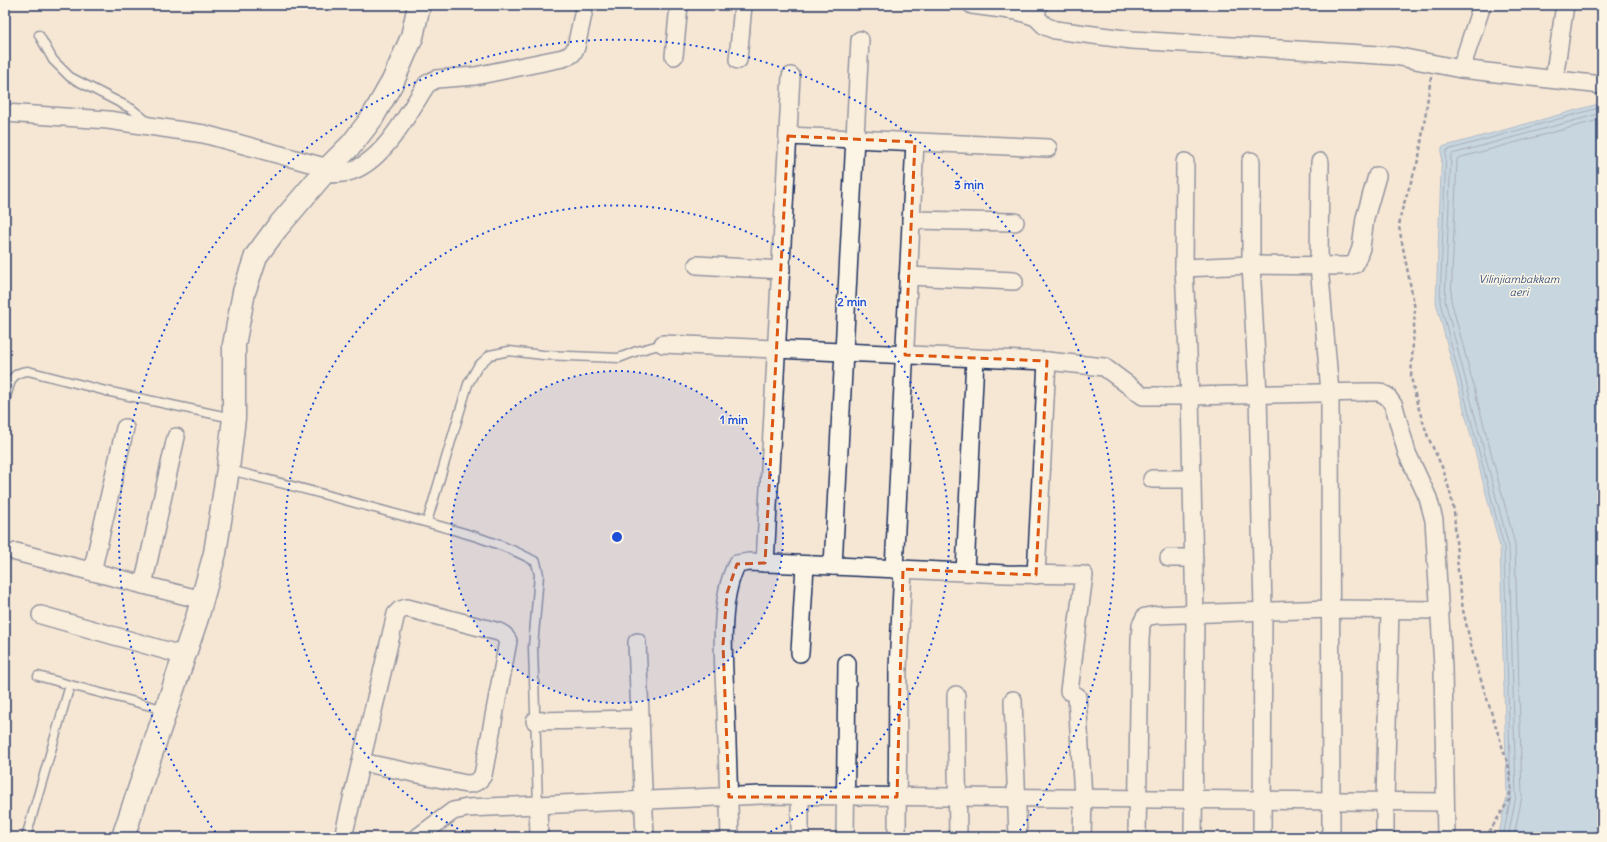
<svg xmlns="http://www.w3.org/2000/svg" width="1607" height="842" viewBox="0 0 1607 842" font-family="Delius,sans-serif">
<rect width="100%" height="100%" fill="#f6e7d5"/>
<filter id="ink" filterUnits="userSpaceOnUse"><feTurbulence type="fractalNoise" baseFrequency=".025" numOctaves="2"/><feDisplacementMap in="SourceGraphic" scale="8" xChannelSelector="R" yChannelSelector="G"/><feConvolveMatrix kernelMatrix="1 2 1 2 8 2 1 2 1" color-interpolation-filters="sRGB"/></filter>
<g filter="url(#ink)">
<path fill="#8fc0eb" stroke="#6186b3" d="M1602,103v734h-104l9,-41 -7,-249 -64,-245 6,-155z"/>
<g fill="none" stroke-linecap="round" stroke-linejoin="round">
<g stroke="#496996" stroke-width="1">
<path d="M1503,837l8,-41 -7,-249 -64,-245 6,-150 1,-2 155,-43"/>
<path d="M1508,837l8,-41 -7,-249 -64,-246 6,-146 1,-1 150,-41"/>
<path d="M1514,837l8,-41 -7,-252 -64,-244 6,-140 1,-2 144,-39"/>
</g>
<g stroke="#1b2f5e" stroke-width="11">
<g id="lane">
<path d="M39,35l14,25 17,17 62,32 16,13"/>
<path d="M5,401c5,-15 4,-29 23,-30l78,20 126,27"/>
<path d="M230,470c60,15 120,31 180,48 40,11 90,23 126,44l3,13 -6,72 5,158"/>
<path d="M427,522l41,-138 10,-18 12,-11 19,-4 34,4 76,3 18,-7 26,-7"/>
<path d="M38,676l32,9 96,25"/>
<path d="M26,837l44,-152"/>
</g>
</g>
<g stroke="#1b2f5e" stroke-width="20">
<g id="street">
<path d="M972,5l45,6 19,6 2,-12"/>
<path d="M1036,17l9,9 10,4 77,10 263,16 66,13 141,16"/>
<path d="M674,56l5,-51"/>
<path d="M738,60l5,-55"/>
<path d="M1461,69l21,-64"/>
<path d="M1554,79l11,-74"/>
<path d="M5,113l103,7 96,14 124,34"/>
<path d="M788,136l260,12"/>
<path d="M1251,161v104l7,129 5,216 -1,227"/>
<path d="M1185,162l-1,106 6,128 5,220 -2,221"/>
<path d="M1320,162l-1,103 11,127 1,445"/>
<path d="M323,174c8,0 17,0 25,-2 35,-9 60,-59 79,-88l9,-5 39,-3 88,-18 9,-4 4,-7 9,-42"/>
<path d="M911,220l104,2"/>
<path d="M697,265l84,5"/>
<path d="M1184,268l67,-3 97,1 7,-2 6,-16 4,-30 12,-42"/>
<path d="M908,276l106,5"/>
<path d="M663,344l384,17 57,6 39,29h47l173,-4h16l8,4 7,10 13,47 21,45 6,22 9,147 3,170"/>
<path d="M1152,479h40"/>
<path d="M16,552l186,48"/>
<path d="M1169,558h25"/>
<path d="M765,563l26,-487"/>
<path d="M833,566l27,-526"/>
<path d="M894,569l21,-427"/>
<path d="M92,572l33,-144"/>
<path d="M965,572l10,-214"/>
<path d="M1036,575l11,-214"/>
<path d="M143,585l33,-148"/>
<path d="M41,615l144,41"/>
<path d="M637,642l8,195"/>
<path d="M800,653l5,-88"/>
<path d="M956,695l2,142"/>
<path d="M1077,696l6,102 -1,39"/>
<path d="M1013,700l5,137"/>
<path d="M535,721l105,-2"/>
<path d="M538,805l1,32"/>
<path d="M343,837l53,-223 4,-4 7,-2 92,24 5,3 4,6 -25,134c-4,7 -9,9 -17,9l-105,-22"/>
<path d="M418,837l35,-26 14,-3 294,-13 684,7"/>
<path d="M730,837c-1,-42 -3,-83 -4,-125 -2,-42 -9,-111 11,-148l12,-2 257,12 78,1 -15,116"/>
<path d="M800,837v-41"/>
<path d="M845,837l2,-174"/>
<path d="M897,837l1,-169 5,-99"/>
<path d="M1137,837l3,-197 1,-15 4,-8 11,-2 175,-6 109,1"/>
<path d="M1385,837v-36l5,-191"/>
</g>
</g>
<g stroke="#1b2f5e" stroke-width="25">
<path id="secondary" d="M123,837l74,-219 18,-65 13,-84 6,-51v-73l10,-53 12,-36 20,-27 52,-61 24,-24 20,-26 21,-37 19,-44 7,-32"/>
</g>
<path stroke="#1b2f5e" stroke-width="2.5" stroke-dasharray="4 3" stroke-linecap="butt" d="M1431,77l-12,80 -18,56 -2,14 16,82 -4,68 6,26 11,34 15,32 7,23 4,19 4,59 5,40 11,48 35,110 2,18 -2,14 -23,37"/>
<use href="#lane" stroke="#fcf5e5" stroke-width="8"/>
<use href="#street" stroke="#fcf5e5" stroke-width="17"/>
<use href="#secondary" stroke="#fcf5e5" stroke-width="22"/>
</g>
</g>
<path d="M0 0H1607V842H0ZM788,136l127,6 -10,213 142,6 -11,214 -133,-6 -6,228h-168l-6,-152 4,-52 10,-29 28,-1z" fill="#f6e7d5" fill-opacity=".55" fill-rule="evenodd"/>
<path fill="none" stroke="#de5710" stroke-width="3" stroke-dasharray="8 5" stroke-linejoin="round" d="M788,136l127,6 -10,213 142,6 -11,214 -133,-6 -6,228h-168l-6,-152 4,-52 10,-29 28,-1z"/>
<circle cx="617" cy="537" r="166" fill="#1d4ed8" fill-opacity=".12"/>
<g fill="none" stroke="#1d4ed8" stroke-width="2" stroke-dasharray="2 4">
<circle cx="617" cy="537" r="166"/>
<path d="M474 837A332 332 0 1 1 760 837"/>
<path d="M219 837A498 498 0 1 1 1015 837"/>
</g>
<g text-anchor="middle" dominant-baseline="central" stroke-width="3" stroke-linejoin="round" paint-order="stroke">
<g font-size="11" font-style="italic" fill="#385381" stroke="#fcf5e5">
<text x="1519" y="279">Vilinjiambakkam<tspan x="1519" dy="13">aeri</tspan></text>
</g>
</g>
<circle cx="617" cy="537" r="6" fill="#1d4ed8" stroke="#fcf5e5" stroke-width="2"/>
<g font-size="12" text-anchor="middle" font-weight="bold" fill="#1d4ed8" stroke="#fcf5e5" stroke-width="3" stroke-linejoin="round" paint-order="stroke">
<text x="969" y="189">3 min</text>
<text x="852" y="306">2 min</text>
<text x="734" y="424">1 min</text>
</g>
<rect width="1607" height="842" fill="none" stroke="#fcf5e5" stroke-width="20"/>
<rect x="10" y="10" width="1587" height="822" fill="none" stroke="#1b2f5e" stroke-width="1.5" filter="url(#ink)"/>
</svg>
